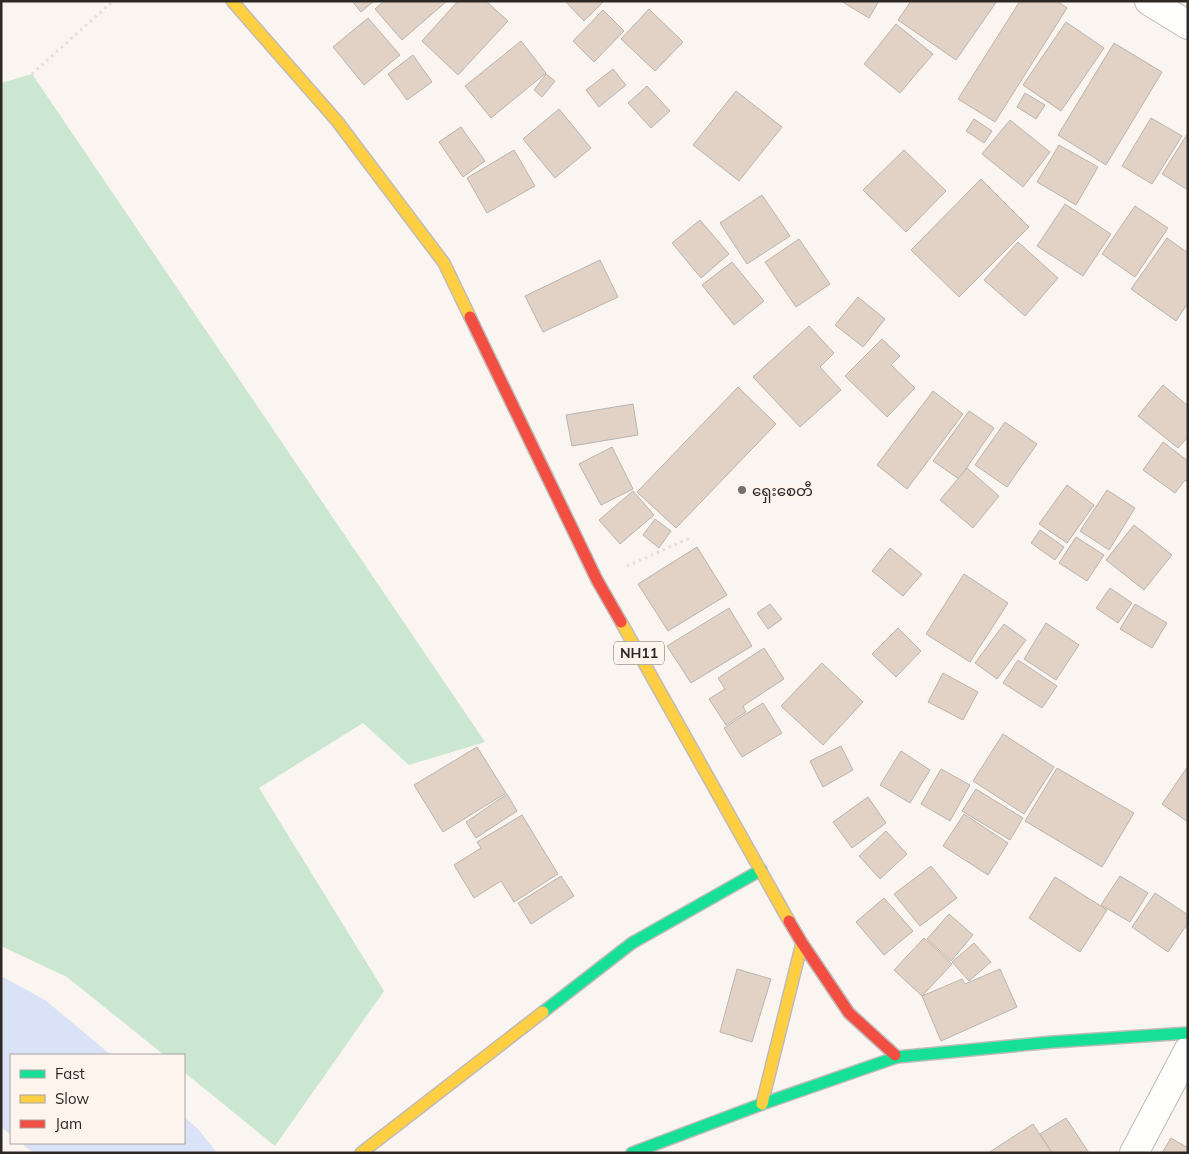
<svg xmlns="http://www.w3.org/2000/svg" width="1189" height="1154" viewBox="0 0 1189 1154" font-family="Mulish,'Noto Sans Myanmar',sans-serif">
<rect width="100%" height="100%" fill="#faf5f0"/>
<path fill="#cbe6d1" d="M32,74l453,668 -76,23 -46,-42 -104,65 125,203 -109,155 -91,-74v-17h-20l-97,-78 -66,-31v-863z"/>
<g fill="#d9e2f6">
<path d="M1,976l44,24 66,55h-100v80l-10,-8z"/>
<path d="M184,1117l14,12 19,24h-183l-13,-10h163z"/>
</g>
<g fill="#e2d2c5" stroke="#b9b4af">
<path d="M352,1h22l-13,11z"/>
<path d="M384,1h63l-45,39 -27,-31z"/>
<path d="M458,1h28l22,20 -50,54 -36,-34z"/>
<path d="M565,1h39l-20,20z"/>
<path d="M841,1h38l-10,17z"/>
<path d="M911,1h86l-41,59 -58,-40z"/>
<path d="M1020,1h37l10,7 -72,114 -37,-23z"/>
<path d="M649,9l34,33 -28,29 -34,-32z"/>
<path d="M603,10l21,21 -30,31 -21,-21z"/>
<path d="M368,18l32,37 -36,30 -31,-38z"/>
<path d="M1066,22l38,26 -43,63 -38,-26z"/>
<path d="M896,24l37,30 -33,39 -36,-29z"/>
<path d="M521,41l25,32 -55,45 -26,-32z"/>
<path d="M1114,43l48,29 -56,93 -48,-30z"/>
<path d="M413,55l19,27 -25,18 -19,-26z"/>
<path d="M613,69l13,16 -27,22 -13,-17z"/>
<path d="M546,74l9,7 -13,16 -8,-7z"/>
<path d="M647,86l23,25 -19,17 -23,-25z"/>
<path d="M736,91l46,36 -43,54 -46,-36z"/>
<path d="M1025,93l20,12 -9,14 -19,-12z"/>
<path d="M559,109l32,39 -36,30 -32,-39z"/>
<path d="M1151,118l31,18 -30,48 -30,-18z"/>
<path d="M974,119l18,12 -8,12 -18,-12z"/>
<path d="M1010,120l40,32 -27,35 -41,-33z"/>
<path d="M461,127l24,34 -22,16 -24,-35z"/>
<path d="M1188,133v57l-26,-16z"/>
<path d="M1059,145l39,22 -22,38 -39,-23z"/>
<path d="M514,150l21,36 -48,27 -20,-35z"/>
<path d="M904,150l42,41 -40,41 -43,-42z"/>
<path d="M981,179l48,48 -70,70 -48,-47z"/>
<path d="M762,195l28,41 -43,28 -27,-41z"/>
<path d="M1065,204l46,30 -28,42 -46,-30z"/>
<path d="M1135,206l33,22 -33,49 -33,-23z"/>
<path d="M700,220l29,34 -28,24 -29,-35z"/>
<path d="M1167,238l21,15v50l-12,18 -45,-32z"/>
<path d="M799,239l31,45 -34,23 -31,-45z"/>
<path d="M1018,242l40,36 -33,38 -41,-36z"/>
<path d="M600,260l18,37 -75,35 -18,-36z"/>
<path d="M732,262l32,39 -30,24 -32,-40z"/>
<path d="M858,297l27,22 -22,28 -28,-22z"/>
<path d="M809,326l25,27 -14,14 21,23 -41,37 -47,-50z"/>
<path d="M882,339l18,17 -9,9 24,23 -28,29 -42,-41z"/>
<path d="M1163,385l25,21v31l-10,11 -40,-32z"/>
<path d="M738,387l38,37 -100,104 -39,-36z"/>
<path d="M933,391l30,23 -56,75 -30,-24z"/>
<path d="M633,404l5,31 -66,11 -6,-31z"/>
<path d="M969,411l25,17 -35,51 -26,-18z"/>
<path d="M1005,422l32,22 -30,43 -32,-22z"/>
<path d="M1163,442l25,19v21l-3,-2 -10,13 -32,-23z"/>
<path d="M612,447l21,42 -32,16 -22,-41z"/>
<path d="M967,468l32,28 -26,32 -33,-28z"/>
<path d="M1067,485l27,20 -27,38 -28,-19z"/>
<path d="M1107,490l28,18 -26,42 -29,-19z"/>
<path d="M633,491l21,24 -34,29 -21,-24z"/>
<path d="M655,519l16,12 -12,17 -16,-13z"/>
<path d="M1134,525l38,30 -28,35 -38,-30z"/>
<path d="M1040,530l24,17 -9,13 -24,-17z"/>
<path d="M1076,537l28,18 -17,26 -28,-18z"/>
<path d="M697,547l30,48 -59,36 -30,-47z"/>
<path d="M890,548l32,26 -19,22 -31,-25z"/>
<path d="M964,574l44,29 -38,59 -44,-28z"/>
<path d="M1110,588l22,15 -14,20 -22,-15z"/>
<path d="M770,604l12,15 -14,10 -11,-16z"/>
<path d="M1135,604l32,19 -15,25 -32,-19z"/>
<path d="M729,608l23,38 -61,37 -24,-37z"/>
<path d="M1046,623l33,22 -23,35 -32,-21z"/>
<path d="M1004,624l22,16 -29,39 -22,-16z"/>
<path d="M898,628l23,23 -25,26 -24,-23z"/>
<path d="M764,648l20,31 -41,27 3,6 -20,13 -17,-26 16,-10 -7,-11z"/>
<path d="M1018,660l39,26 -15,22 -39,-25z"/>
<path d="M822,663l41,39 -40,43 -42,-39z"/>
<path d="M943,673l35,19 -15,28 -35,-18z"/>
<path d="M763,703l19,30 -40,24 -18,-29z"/>
<path d="M1003,734l51,33 -30,47 -51,-33z"/>
<path d="M841,746l12,24 -30,17 -13,-26z"/>
<path d="M477,747l29,46 -63,39 -29,-47z"/>
<path d="M901,751l29,19 -20,33 -30,-18z"/>
<path d="M1188,766v56l-26,-18z"/>
<path d="M1057,768l77,45 -32,54 -77,-46z"/>
<path d="M941,769l29,16 -20,36 -29,-17z"/>
<path d="M976,789l47,29 -13,22 -48,-29z"/>
<path d="M507,794l10,17 -41,27 -10,-16z"/>
<path d="M868,797l18,26 -34,25 -19,-26z"/>
<path d="M964,814l44,29 -20,32 -45,-29z"/>
<path d="M522,815l36,59 -44,28 -13,-21 -27,17 -20,-33 27,-17 -4,-6z"/>
<path d="M886,831l21,23 -27,25 -21,-23z"/>
<path d="M931,866l26,32 -37,28 -26,-32z"/>
<path d="M561,876l13,20 -43,28 -13,-21z"/>
<path d="M1120,876l28,17 -18,29 -29,-17z"/>
<path d="M1055,877l52,33 -27,42 -51,-34z"/>
<path d="M1155,893l33,22v8l-20,29 -36,-25z"/>
<path d="M884,898l29,33 -29,24 -28,-33z"/>
<path d="M949,914l24,21 -22,26 -24,-22z"/>
<path d="M924,938l28,26 -30,32 -28,-26z"/>
<path d="M974,943l17,19 -22,19 -17,-19z"/>
<path d="M737,969l34,10 -19,63 -32,-10z"/>
<path d="M1000,969l17,38 -76,34 -19,-45 40,-17 3,5z"/>
<path d="M1066,1118l23,35h-37l-12,-19z"/>
<path d="M1033,1124l19,29h-64z"/>
<path d="M1171,1138l17,10v5h-26z"/>
</g>
<g fill="none" stroke-linecap="round" stroke-linejoin="round">
<g stroke="#c0bbb7" stroke-width="30">
<g id="street">
<path d="M1149,1l39,24"/>
<path d="M1134,1153l54,-102"/>
</g>
</g>
<g stroke="#c0bbb7" stroke-width="14">
<g id="fast">
<path d="M543,1012l89,-69 129,-73"/>
<path d="M895,1055l2,2 156,-15 135,-9"/>
<path d="M632,1153l130,-49 135,-47"/>
</g>
</g>
<g stroke="#c0bbb7" stroke-width="14">
<g id="slow">
<path d="M232,1l105,120 107,142 26,54"/>
<path d="M621,622l168,299"/>
<path d="M762,1104l40,-161"/>
<path d="M361,1153l182,-141"/>
</g>
</g>
<g stroke="#c0bbb7" stroke-width="14">
<g id="jam">
<path d="M470,317l127,263 24,42"/>
<path d="M789,921l13,22 47,70 46,42"/>
</g>
</g>
<g stroke="#e0dfdd" stroke-width="3" stroke-dasharray="2.5 4" stroke-linecap="butt">
<path d="M32,74l81,-73"/>
<path d="M627,566l65,-29"/>
</g>
<use href="#street" stroke="#fefefd" stroke-width="28"/>
<use href="#fast" stroke="#16e098" stroke-width="11"/>
<use href="#slow" stroke="#ffcf43" stroke-width="11"/>
<use href="#jam" stroke="#f24e42" stroke-width="11"/>
</g>
<circle fill="#75706b" stroke="#fdf4ed" stroke-width="2" cx="742" cy="490" r="5"/>
<g text-anchor="middle" dominant-baseline="central" stroke-width="5" stroke-linejoin="round" paint-order="stroke">
<rect fill="#fdf4ed" stroke="#6c6560" stroke-width="1" x="614" y="641.5" width="50" height="23" rx="4"/>
<g font-size="14" font-weight="bold" fill="#2e2824">
<text x="639" y="653">NH11</text>
</g>
<g font-size="15" fill="#2e2824" stroke="#fdf4ed" text-anchor="start">
<text x="752" y="490">ရှေးစေတီ</text>
</g>
</g>
<rect width="1189" height="1154" fill="none" stroke="#2e2824" stroke-width="5"/>
<rect x="10" y="1054" width="175" height="90" fill="#fdf4ed" stroke="#aaa29d"/>
<rect x="20" y="1070" width="25" height="8" fill="#16e098" stroke="#aaa29d"/>
<text x="55" y="1079" font-size="15" fill="#2e2824">Fast</text>
<rect x="20" y="1095" width="25" height="8" fill="#ffcf43" stroke="#aaa29d"/>
<text x="55" y="1104" font-size="15" fill="#2e2824">Slow</text>
<rect x="20" y="1120" width="25" height="8" fill="#f24e42" stroke="#aaa29d"/>
<text x="55" y="1129" font-size="15" fill="#2e2824">Jam</text>
</svg>
